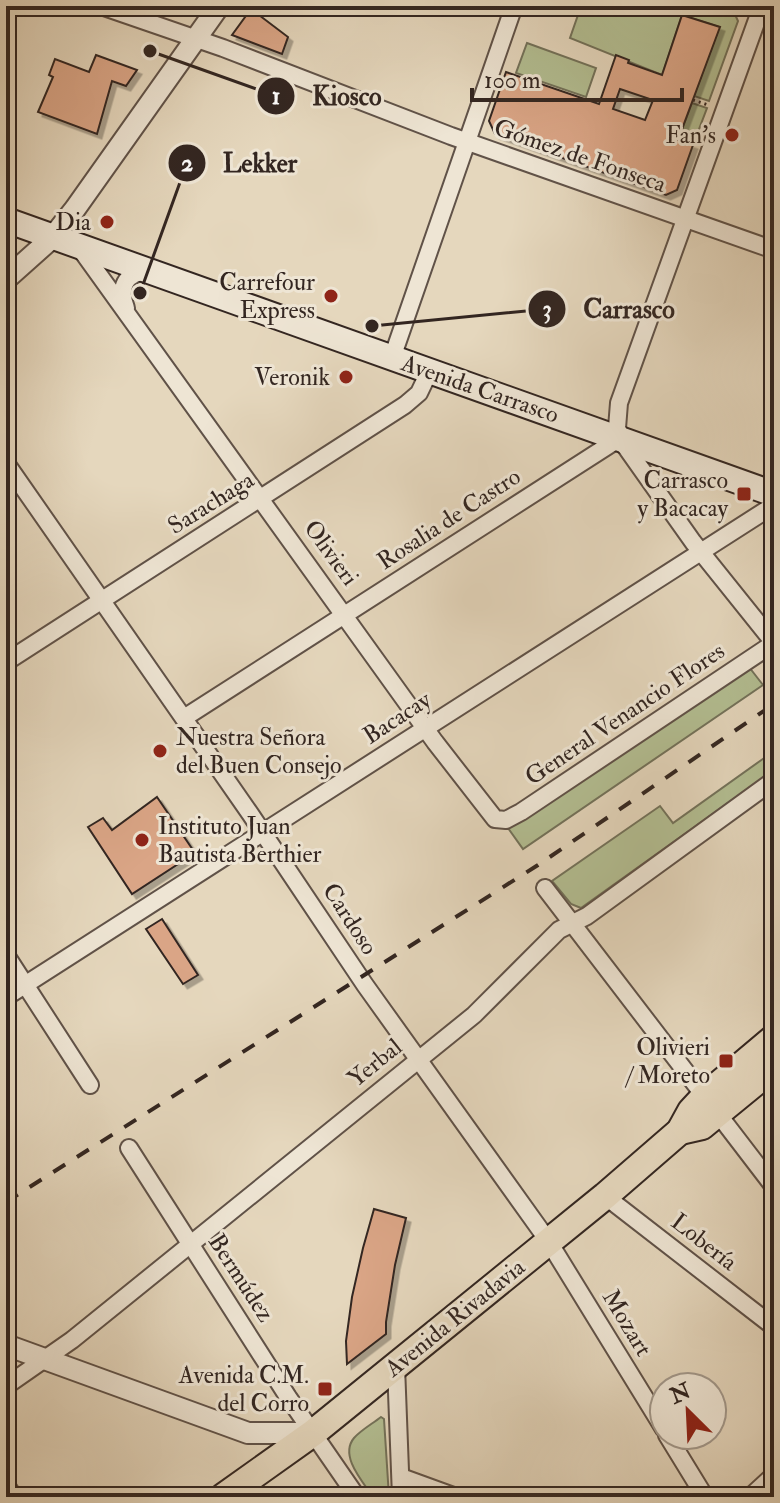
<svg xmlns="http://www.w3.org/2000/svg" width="780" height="1503" viewBox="0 0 780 1503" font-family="'IM FELL Double Pica',serif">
<defs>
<filter id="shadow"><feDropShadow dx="4.5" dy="4.5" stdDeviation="0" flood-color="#0004"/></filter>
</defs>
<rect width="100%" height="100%" fill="#e5d7bd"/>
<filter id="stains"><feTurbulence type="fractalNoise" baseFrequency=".0025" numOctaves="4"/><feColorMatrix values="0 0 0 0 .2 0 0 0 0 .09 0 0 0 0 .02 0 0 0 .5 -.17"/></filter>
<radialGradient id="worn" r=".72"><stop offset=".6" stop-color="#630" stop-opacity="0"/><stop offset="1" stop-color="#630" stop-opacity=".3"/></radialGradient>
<g fill="#b3be92" stroke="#73725a" stroke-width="2">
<path d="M571,6h152l10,4 5,11 -29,80 -15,-5 25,-69 -37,-12 -20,60 -92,-37 9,-26z"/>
<path d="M527,43l69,25 -10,29 -70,-24z"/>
<path d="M692,103l15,5 -14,37 -15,-5z"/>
<path d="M749,667l14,18 -240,164 -15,-21z"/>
<path d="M774,751v19l-193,138 -10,-4 -19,-23 108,-75 13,17z"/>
<path d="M381,1417l3,2 5,78h-16c-10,-15 -34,-41 -19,-59 7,-8 18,-14 27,-21z"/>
</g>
<g fill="#daa586" stroke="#332621" stroke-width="2" fill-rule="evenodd" filter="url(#shadow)">
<path d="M251,9l37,28 -6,17 -50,-19z"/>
<path d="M682,15l38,12 -42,113 15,5 -16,45 -11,5 -171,-61 -6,-13 17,-49 93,32 17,-49 13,5 -1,3 34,12zM620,89l33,11 -8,20 -32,-11z"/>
<path d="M96,55l41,15 -11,16 -14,-5 -15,53 -59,-22 15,-35 -4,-2 6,-16 34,13z"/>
<path d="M157,797l38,56 -63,41 -44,-67 15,-9 9,12z"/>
<path d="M162,919l36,56 -15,9 -37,-55z"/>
<path d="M374,1209l32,9 -11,47 -9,57v12l-39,30 -1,-23 6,-44 11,-49z"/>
</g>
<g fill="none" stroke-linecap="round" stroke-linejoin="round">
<g stroke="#605248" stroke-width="20">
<g id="minor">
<path d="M101,6l122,42 228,88 323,114"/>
<path d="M762,6l-143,397 -2,25 8,18 68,96 81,101"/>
<path d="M79,247l356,495 60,77 11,1 15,-8 253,-169"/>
<path d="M126,308c-8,-20 -1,-35 21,-37"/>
<path d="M392,358l122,-352"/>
<path d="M6,463l245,352 114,170 184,257 115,187"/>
<path d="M6,662l399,-257 14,-12 10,-21"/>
<path d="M184,718l436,-280"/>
<path d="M545,888l229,299"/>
<path d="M6,955l84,130"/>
<path d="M6,997l768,-492"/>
<path d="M129,1148l159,249 69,100"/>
<path d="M605,1196l169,131"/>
<path d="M396,1366l5,131"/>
<path d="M6,1386l66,-46 402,-325 85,-85 28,-14 187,-136"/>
<path d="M667,1435l38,62"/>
<path d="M401,1477l55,20"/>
<path d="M6,1485l8,12"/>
<path d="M750,1497l24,-22"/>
</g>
</g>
<g stroke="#605248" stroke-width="24">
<g id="tertiary">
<path d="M6,279l46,-41 23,-29 144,-203"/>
<path d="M6,1345l242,88h65"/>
</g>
</g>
<g stroke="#332621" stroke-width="28">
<path id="secondary" d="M6,220l768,274"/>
</g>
<g stroke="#332621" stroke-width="30">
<g id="primary">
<path d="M680,1131l22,-5 72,-59"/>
<path d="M223,1497l90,-64 292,-237 75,-65 11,-20 13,-14 70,-59"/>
</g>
</g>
<path stroke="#332621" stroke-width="3" stroke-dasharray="2 4" stroke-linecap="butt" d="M693,100l15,5"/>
<use href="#minor" stroke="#eee5d4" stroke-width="16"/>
<use href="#tertiary" stroke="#eee5d4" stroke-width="20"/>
<use href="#secondary" stroke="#eee5d4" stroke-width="24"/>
<use href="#primary" stroke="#e5d7bd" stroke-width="26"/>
<path stroke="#332621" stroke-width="4" stroke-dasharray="14 14" stroke-linecap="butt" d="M6,1202l532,-337 236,-161"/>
</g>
<g fill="#8f2418" stroke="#eee5d4" stroke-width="3">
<circle cx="732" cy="135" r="8"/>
<circle cx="107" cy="222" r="8"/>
<circle cx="331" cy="296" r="8"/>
<circle cx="346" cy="377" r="8"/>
<rect x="736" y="486" width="16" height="16" rx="4"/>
<circle cx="160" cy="751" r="8"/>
<circle cx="142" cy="840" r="8"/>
<rect x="718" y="1053" width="16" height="16" rx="4"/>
<rect x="317" y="1381" width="16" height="16" rx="4"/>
</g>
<g text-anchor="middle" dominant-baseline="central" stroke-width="6" stroke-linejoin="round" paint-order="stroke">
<g font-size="24" fill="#332621" stroke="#eee5d4" text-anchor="end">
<text x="716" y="135">Fan's</text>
<text x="91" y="222">Dia</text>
<text x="315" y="282">Carrefour<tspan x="315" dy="28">Express</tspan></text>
<text x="330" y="377">Veronik</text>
<text x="728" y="480">Carrasco<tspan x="728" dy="28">y Bacacay</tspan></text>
<text x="176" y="737" text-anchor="start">Nuestra Señora<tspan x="176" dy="28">del Buen Consejo</tspan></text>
<text x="158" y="826" text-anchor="start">Instituto Juan<tspan x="158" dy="28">Bautista Berthier</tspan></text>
<text x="710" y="1047">Olivieri<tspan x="710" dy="28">/ Moreto</tspan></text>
<text x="309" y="1375">Avenida C.M.<tspan x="309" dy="28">del Corro</tspan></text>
</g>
<g font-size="24" fill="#332621" stroke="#eee5d4">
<text transform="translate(580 156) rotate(19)">Gómez de Fonseca</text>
<text transform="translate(480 389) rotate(19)">Avenida Carrasco</text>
<text transform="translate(211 503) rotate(-32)">Sarachaga</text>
<text transform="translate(449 519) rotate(-33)">Rosalia de Castro</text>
<text transform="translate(331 553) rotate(54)">Olivieri</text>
<text transform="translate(625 714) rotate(-34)">General Venancio Flores</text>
<text transform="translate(397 718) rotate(-33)">Bacacay</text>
<text transform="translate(350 919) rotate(57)">Cardoso</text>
<text transform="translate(375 1063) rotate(-39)">Yerbal</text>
<text transform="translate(704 1242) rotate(38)">Lobería</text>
<text transform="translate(241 1278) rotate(57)">Bermúdez</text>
<text transform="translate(455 1318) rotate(-39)">Avenida Rivadavia</text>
<text transform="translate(627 1323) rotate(59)">Mozart</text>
</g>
</g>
<path fill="none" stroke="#332621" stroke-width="3" d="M150 51L276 96M140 293L187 163M372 326L547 309"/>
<g fill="#332621" stroke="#eee5d4" stroke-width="3">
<circle cx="150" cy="51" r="8"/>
<circle cx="140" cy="293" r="8"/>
<circle cx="372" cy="326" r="8"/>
<circle cx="276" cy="96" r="20"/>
<circle cx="187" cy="163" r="20"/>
<circle cx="547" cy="309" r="20"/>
</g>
<g font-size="24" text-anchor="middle" font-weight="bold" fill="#fff">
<text x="276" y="104">1</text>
<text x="187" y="171">2</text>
<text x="547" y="317">3</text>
</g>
<g font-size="26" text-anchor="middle" font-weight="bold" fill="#332621" stroke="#eee5d4" stroke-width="6" stroke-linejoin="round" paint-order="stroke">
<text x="347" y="105">Kiosco</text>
<text x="260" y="172">Lekker</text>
<text x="629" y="318">Carrasco</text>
</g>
<rect width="780" height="1503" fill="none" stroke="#e5d7bd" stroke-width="32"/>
<rect x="8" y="8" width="764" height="1487" fill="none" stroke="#332621" stroke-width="4"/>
<rect x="16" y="16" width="748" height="1471" fill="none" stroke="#332621" stroke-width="2"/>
<g transform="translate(688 1411) rotate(336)"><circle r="38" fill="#eee5d4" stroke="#a3998c" stroke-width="2"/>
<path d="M0-6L14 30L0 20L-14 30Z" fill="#8f2418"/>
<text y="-12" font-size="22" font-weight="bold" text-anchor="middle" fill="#332621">N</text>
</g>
<path d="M472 88v12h210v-12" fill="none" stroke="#332621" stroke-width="4"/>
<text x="484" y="88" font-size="24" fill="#332621" stroke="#eee5d4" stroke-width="6" paint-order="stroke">100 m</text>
<rect width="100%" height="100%" filter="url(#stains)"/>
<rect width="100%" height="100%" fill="url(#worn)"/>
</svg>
